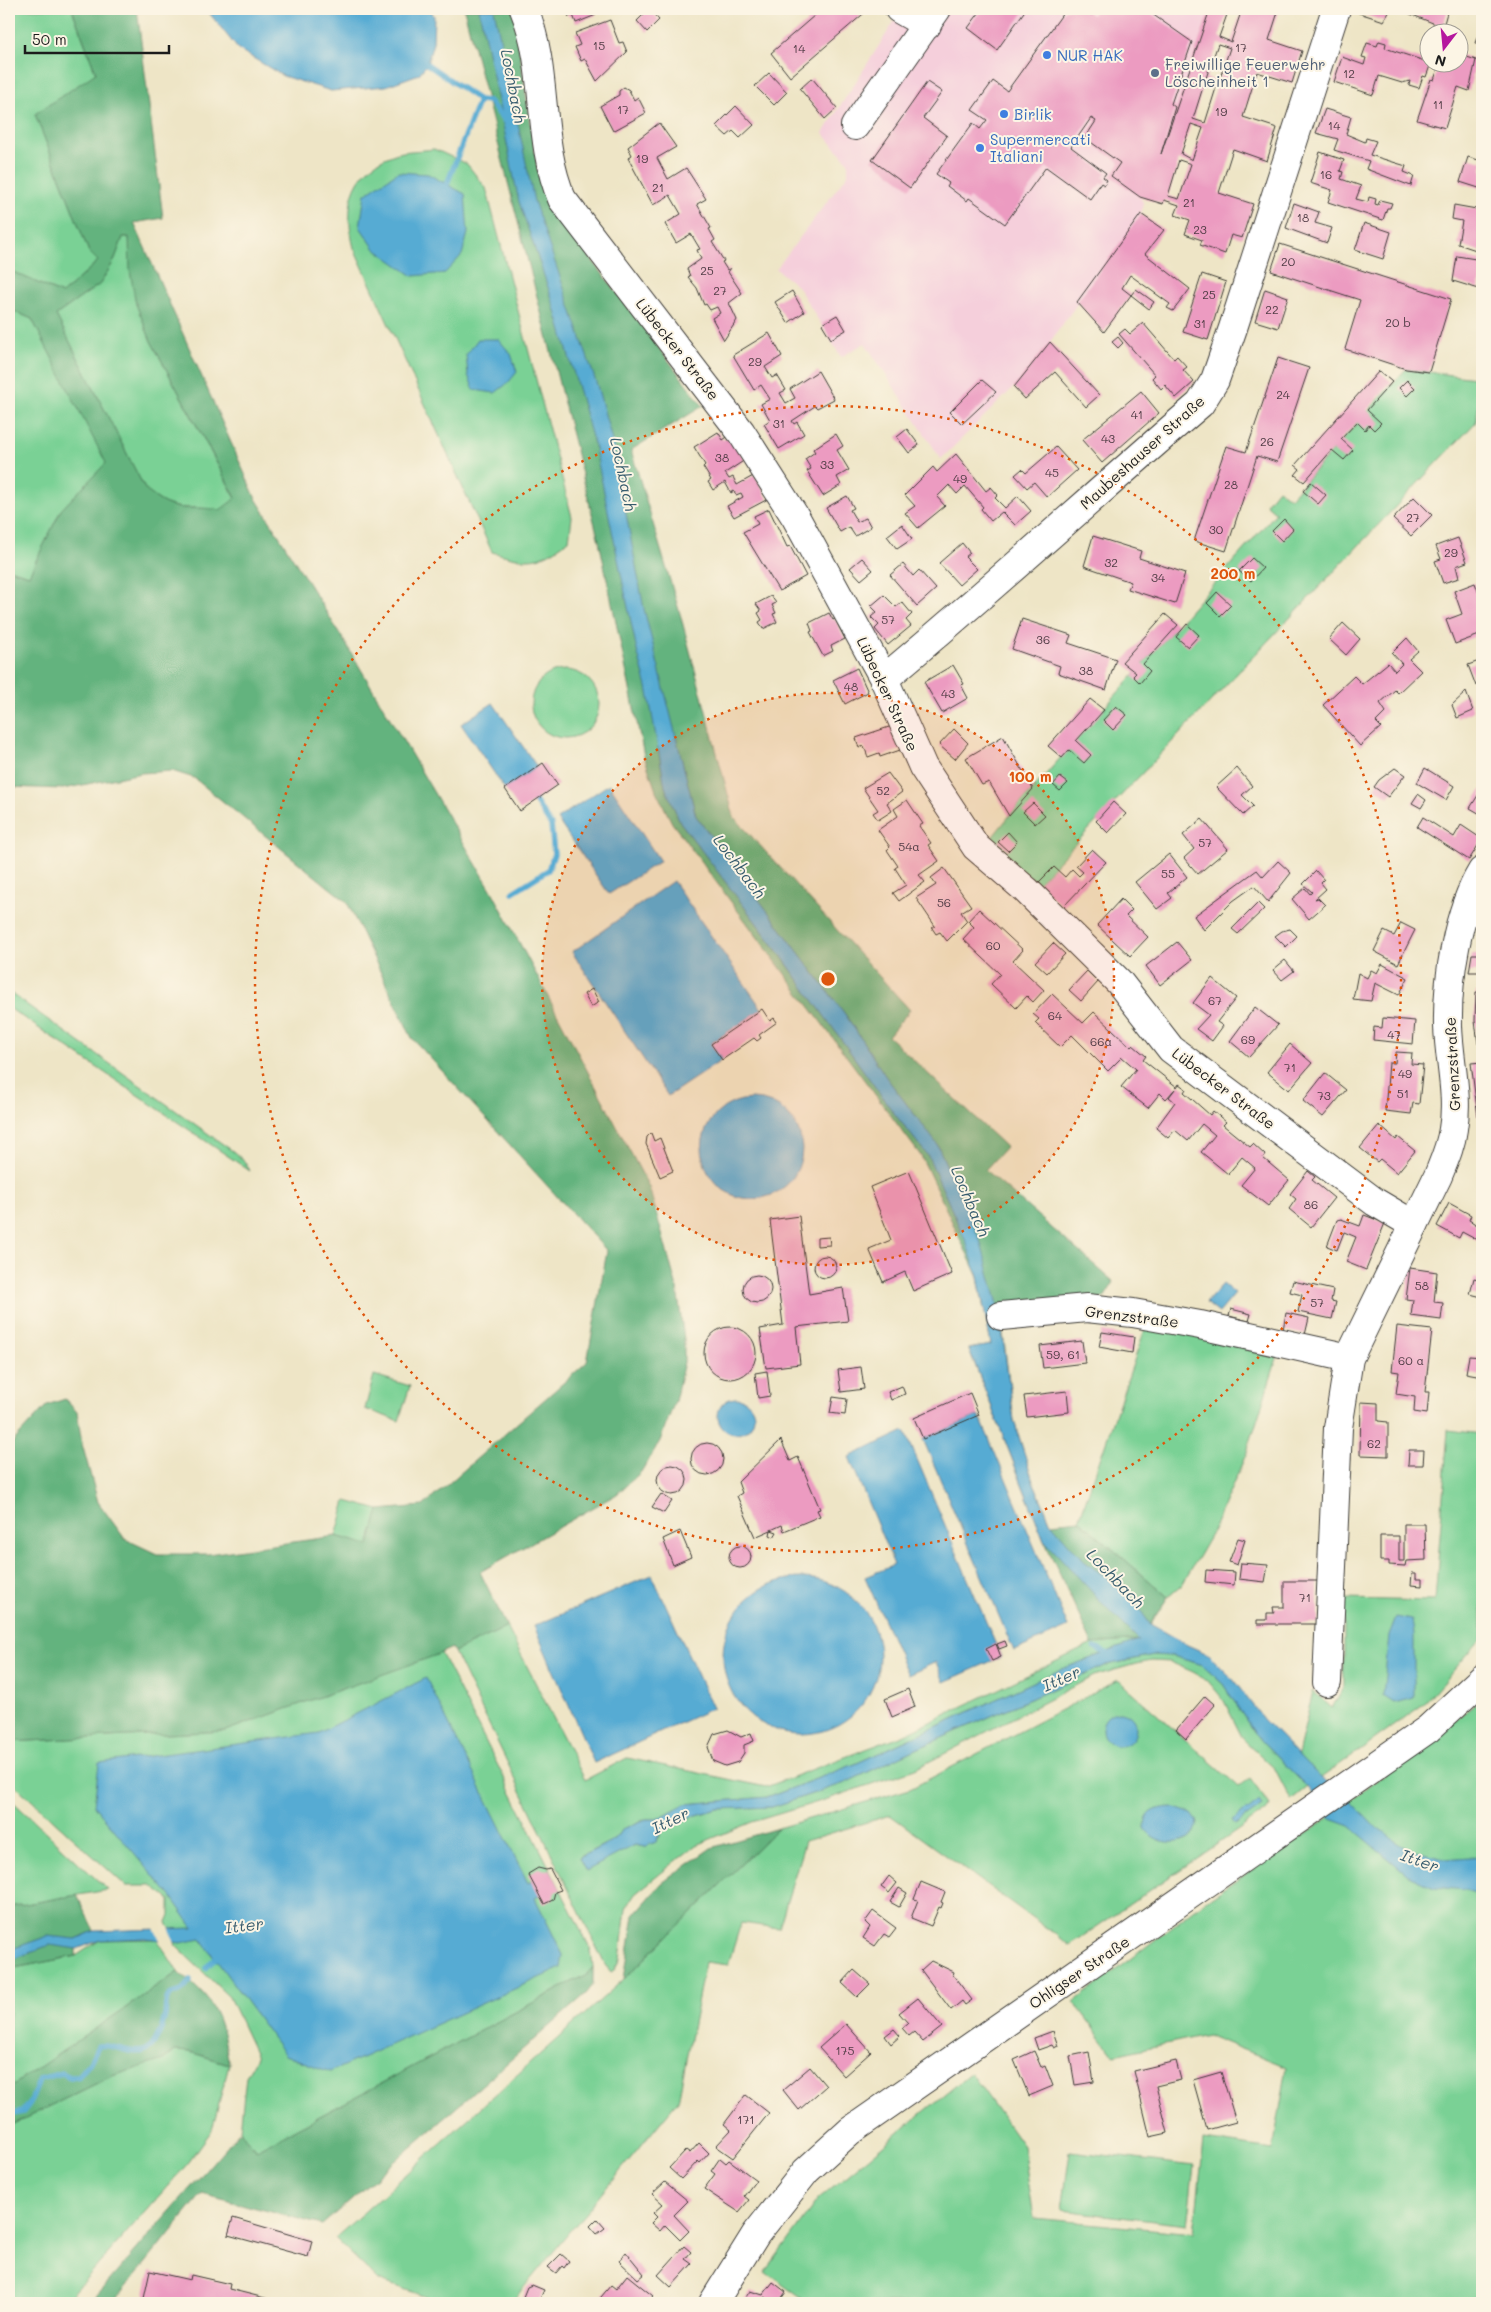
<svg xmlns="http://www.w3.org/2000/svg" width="1491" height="2312" viewBox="0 0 1491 2312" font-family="Mali,sans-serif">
<rect width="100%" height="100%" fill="#fcf5e5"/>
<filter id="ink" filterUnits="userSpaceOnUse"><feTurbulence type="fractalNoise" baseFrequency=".02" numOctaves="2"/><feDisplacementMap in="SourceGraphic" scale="10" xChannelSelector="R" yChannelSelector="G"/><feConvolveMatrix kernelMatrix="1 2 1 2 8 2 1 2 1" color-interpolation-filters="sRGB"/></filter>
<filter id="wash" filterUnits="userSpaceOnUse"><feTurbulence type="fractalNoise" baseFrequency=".0096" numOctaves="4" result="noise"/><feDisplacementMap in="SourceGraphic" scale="20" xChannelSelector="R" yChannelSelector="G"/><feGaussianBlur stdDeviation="1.12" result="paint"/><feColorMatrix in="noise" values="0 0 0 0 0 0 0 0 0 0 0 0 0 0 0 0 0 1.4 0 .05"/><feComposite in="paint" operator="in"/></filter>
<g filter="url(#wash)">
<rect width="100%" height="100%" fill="#eee5c6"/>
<path fill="#f5cfdb" d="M906,9h304l-49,145 7,5 -28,38 4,7 -3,10 -91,128 -36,45 -73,72 -76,-116 -24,14 -43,-70 -22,-18 72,-95v-12l-25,-29 71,-111z"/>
<g fill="#7ad195" stroke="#4b7658">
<path d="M9,9h63l24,65 -61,40 54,138 9,9 -36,33 -53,-24z"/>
<path d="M434,149l33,15 19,24 86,329 -3,23c-32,24 -40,22 -77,12l-138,-304c-10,-39 -5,-77 38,-93 12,-5 29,-4 42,-6z"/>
<path d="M123,237h6l7,67 15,37 85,158 -16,12c-34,-8 -45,6 -75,-22l-89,-174 44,-31 14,-23z"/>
<path d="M9,309l23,10 75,144 -46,47 -32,65 -20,-6z"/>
<path d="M1406,369l76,10 -6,43 -438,461 -53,-37 26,-32 265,-301 -10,-9 12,-15 12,9z"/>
<circle cx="565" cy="704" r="34"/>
<path d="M9,992l225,160 12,11 4,8 -241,-163z"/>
<path d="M1146,1326l133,26 -32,100 -35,81 -30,52 -14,12 -89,-77z"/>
<path d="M374,1375l36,11 -11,35 -34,-12z"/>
<path d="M1448,1430l34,4v204l-57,65 -104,75 -23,-23 15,-64 19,17 12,-22v-87l91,2z"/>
<path d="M346,1501l33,9 -10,36 -33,-10z"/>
<path d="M507,1627l78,153 42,-22 139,29 137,-52 189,-91 48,-4 -78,29 -207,95 -86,33 -84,7 -28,15h-11l-24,10 -7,10 -35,18 41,-5 14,-7 9,2 15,-9 3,-9 28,-12 27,-8 55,-2 73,-24 67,-32 195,-86 46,-10 20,1 29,9 21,19 32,50 52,53 -16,13 -16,-31 -32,-30 -20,-40 -16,-19 -14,-8 -23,-10 -18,-1 -16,3 -42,12 -179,93 -87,30 -76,23 -56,23 -61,49 -9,14 -6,51 -6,11 -3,2 -6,-7 -151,-313z"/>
<path d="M441,1653l150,297 2,17 -6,7 -331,176 -16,-19 6,-55 11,-19 -28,-60 -53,-51 -9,-24 3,-7v-15l-18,-14h-26l-117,-106v-38l216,-11z"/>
<path d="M1118,1680l121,107 11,-9 20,27 -4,6 -196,134 -180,-130 -85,26 -26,87 -38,-5 -13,42 -23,-3 -27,139 -167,202h-68l-65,-23 -43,-42 289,-259 154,-151 132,-39z"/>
<path d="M1482,1699v604h-674l-43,-31 53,-73 153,-126 52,73 11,72 160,15 10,-93 69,10 14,-83 -80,-32 -93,20 -40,-53 133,-102 108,-72z"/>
<path d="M9,1798l99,92 -99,17z"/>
<path d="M157,1939l21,33 -169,116v-119l67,-13 24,-16z"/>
<path d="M175,2051l15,1 39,12 -17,66 -23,32 -121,137 -14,4h-45v-177l103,-50 50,-16z"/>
<path d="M1070,2151l124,15 -7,59 -125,-15z"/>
</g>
<g fill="#63b37e" stroke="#40684d" fill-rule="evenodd">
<path d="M72,9h65l26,209 -29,5 121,274 88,142 149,252 157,296 28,101 7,51v23l-9,39 -15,40 -19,31 -24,22 -137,78 27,55 -53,25 -2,-4 -18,8 -209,75 -216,11v-296l38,-41 18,-6 12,13 5,32 16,58 27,37 32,15h51l128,-18 33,9 10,-35 44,-4 164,-144 20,-111 -195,-213 -65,-136 -153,-124 -22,-7 -31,2 -78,16 -54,-2v-218l20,6 32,-65 45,-47 -74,-144 -23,-10v-39l53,24 36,-33 -9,-9 -54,-138 61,-41zM123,237h6l1,34 6,33 15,37 85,157 -16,12c-34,-6 -45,7 -75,-21l-89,-174 44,-31 14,-23z"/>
<path d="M464,9h49l25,164 9,25 14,21 142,187 -72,44 50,167 53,200 176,193 -22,26 118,111 -21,23 129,112 -10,16 -120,12 -6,-33 -57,-121 -249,-333 -16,-32 -12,-35 -45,-215z"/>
<path d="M1002,1325l12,96 19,60 18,42 28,-3 89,77 -28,43 -48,4 -48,-104 -75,-191 22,-4 -3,-18z"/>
<path d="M778,1828l-154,151 10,-64 28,-32 49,-35z"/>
<path d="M77,1895l17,36 -18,8v17l-67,13v-62z"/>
<path d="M593,1967v18l-7,9 -264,231 -120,-31 -89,109h-59l14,-4 22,4 150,-172 16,19 331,-176z"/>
<path d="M178,1972c39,30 43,45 51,92l-39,-12 -15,-1 -12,9 -51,16 -103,50v-38z"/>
</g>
<g fill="#57abd3" stroke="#3a6478">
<path d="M206,9h224l4,7 -1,27 -6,21 -8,10 -33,12 -55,5 -48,-15 -45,-27z"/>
<path d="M479,9h15l40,192 63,184 16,59 31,165 52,207 149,198 41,63 51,67 43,96 19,68 15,113 19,60 18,42 33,38 45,33 21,30 35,20 23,10 24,24 31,41 58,59 32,25 25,26 36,23 30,7 38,-3v39l-17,-5 -30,-3 -27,-12 -58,-49 -19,-7 -24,-32 -52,-53 -32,-50 -21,-19 -29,-9 -20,-1 -46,10 -195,86 -67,32 -73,24 -55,2 -27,8 -28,12 -6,13 -12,5 -9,-2 -49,26 -7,-13 36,-19 7,-10 24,-10h11l28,-15 84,-7 86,-33 207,-95 77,-29 -34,-34 -61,-66 -75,-191 22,-4 -13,-68 -12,-35 -38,-86 -35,-44 -113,-158 -100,-132 -15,-35 -18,-100 -10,-36 -43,-207 -38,-133 -37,-109z"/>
<path d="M398,172l30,2 37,20 3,39 -6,22 -17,18 -32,3 -38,-27 -15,-22 5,-33z"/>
<path d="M478,339h20l13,15 6,18 -9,11 -13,10 -21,-3 -6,-15 -2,-20z"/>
<path d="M493,703l44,64 -32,22 -44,-65z"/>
<path d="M609,784l51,77 -51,33 -52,-75z"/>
<path d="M673,881l89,128 -51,34 11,17 -54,36 -96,-144z"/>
<circle cx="752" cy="1149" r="50"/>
<path d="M1223,1284l12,10 -16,19 -13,-10z"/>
<circle cx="736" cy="1416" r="18"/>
<path d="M979,1415l89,212 -54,24 -91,-212z"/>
<path d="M905,1431l96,226 -57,25 -8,-20 -28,13 -43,-98 29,-12 -45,-108z"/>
<path d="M652,1575l61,133 -119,55 -60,-137z"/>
<circle cx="801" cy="1656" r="78"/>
<path d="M1396,1617l16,3 2,14v64l-20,5 -11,-7 6,-61z"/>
<path d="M426,1678l102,205 4,-2 8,14 -5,3 28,57 -2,13 -231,104 -45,-17 -84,-116 -20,4 -35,-5 -46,2 -23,9 -28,-4 -40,16v-11l39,-14 28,3 18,-8 99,-3 -23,-33 -76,-89 5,-43 220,-30z"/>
<circle cx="1119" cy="1729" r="17"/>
<path d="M1260,1801l3,5 -28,19 -3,-5z"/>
<path d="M1172,1807l20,7 6,8c-2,26 -42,26 -53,6 0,-17 12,-20 27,-21z"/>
</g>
<path fill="#eee5c6" d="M153,1926l16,1 6,17 -14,-2z"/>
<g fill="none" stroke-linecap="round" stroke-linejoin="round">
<g stroke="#57abd3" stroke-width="5.5">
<path d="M427,64l52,36 10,1 17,22"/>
<path d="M447,184l32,-84"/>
<path d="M513,892l35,-22 6,-16 -3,-29 -16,-24"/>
<path d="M1095,1648l18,8"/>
<path d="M206,1968l14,-15"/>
<path d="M9,2115l14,-3 7,-9 10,-24 22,-6 8,4h8l11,-13 9,-18c15,-3 30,9 46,5 12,-3 18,-24 21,-35 1,-6 0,-14 3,-19 3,-5 7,-3 11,-5 4,-2 8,-8 11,-11"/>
</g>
</g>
<g id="blocks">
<g fill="#ec9bc1" fill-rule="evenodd">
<path d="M565,9h28l3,6 -20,8 -3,-8 -4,2z"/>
<path d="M649,9l10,11 -12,12 -10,-11z"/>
<path d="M822,9h47l-79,68 -19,-24z"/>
<path d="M982,9h44l-29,41 -29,-22z"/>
<path d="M1066,9h18l8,6 4,-6h49l47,33 -21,62 4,3 -14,47 49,-145h19l-10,28 12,5 11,-33h37l-10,31 33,11 -10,32 -35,-11 -14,45 34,11 -10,33 -34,-12 -14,44 34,11 -11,34 -11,-3 -6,19 -25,-9 2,-5 -17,-6 5,-14 -15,-5 4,-10 -15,-5 -1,4 -23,-7 -29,-21 9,-13 -35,-25 11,-17 -5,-3 -20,29 35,26 -3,4 4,3 -3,5 -3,-2 -11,16 -44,-32 -41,57 -36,-26 -2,3 -20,-15 2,-3 -13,-9 37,-51 7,6 7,-9 -15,-10 21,-29 14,10zM1218,44l12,4 -11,33 -13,-3zM1204,84l12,4 -11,35 -12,-4zM1191,124l12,4 -11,32 -11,-6zM1179,160l12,4 -12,35 -11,-3z"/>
<path d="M1358,9h33l-7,12 -28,-9z"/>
<path d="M1406,9h42l-5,18 -38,-15z"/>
<path d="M610,20l9,23 4,-1 4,10 -30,29 -12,-22 -4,2 -6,-14 5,-2 -5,-12z"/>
<path d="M1482,24v21l-7,-2z"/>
<path d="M1379,41l7,2 -1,5 46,15 -5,14 -3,-1 -4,12 -10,-3 1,-4 -8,2 -23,-7 -6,19 -39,-13 8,-25 22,8 2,-7 -4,-1 5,-14 10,3z"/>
<path d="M1458,54l18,6 -7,31 -11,-4 -13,41 -28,-8 14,-41 3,1 6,-18h18z"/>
<path d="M769,73l18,19 -13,13 -19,-19z"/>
<path d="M812,78l25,30 -12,11 -25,-30z"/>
<path d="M927,82l15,10 -19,26 24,18 -37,52 -38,-28z"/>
<path d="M624,87l5,3 5,10 4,-3 8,16 -33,18 -13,-25 19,-11v-4z"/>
<path d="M736,106l18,19 -14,13 -7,-7 -6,5 -11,-10z"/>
<path d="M1325,109l26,8 -5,17 19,8 1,-4 10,3 -6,14 36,11 -2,6 10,4 -3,10 -45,-17 3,-8 -35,-11 4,-11 -22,-6z"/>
<path d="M659,123l17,24 -19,11 11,21 18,-11 20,31 -9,5 14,24 -2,1 6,11 -3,2 12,19 -2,1 5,8 4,-2 -3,4 14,21 -13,10 8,17 -13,20 -12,-22 8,-5 -3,-6 -7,3 -4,-6 -2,1 -7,-17 -9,-11 2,-1 -3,-7 14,-10 -4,-9 3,-1 -9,-15 -15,9 -11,-19 16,-10 -11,-19 -17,10 -25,-47 4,-3 -4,-8z"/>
<path d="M1320,152l24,8 -4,11 3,1 -2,7 20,7 -5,13 12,3 1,-5 7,2 -1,5 3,1 2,-5 12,3 -2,5h-3l-4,12 -55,-18 4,-12 -22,-7z"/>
<path d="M1468,157l14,4v28l-22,-7z"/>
<path d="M1294,203l25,9 -4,11 17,5 -5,15 -41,-15z"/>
<path d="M1454,205l28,5v42l-24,-8 4,-23 -10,-2z"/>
<path d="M1141,214l23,16 -19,24 45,35 -17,22 -6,-3 3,-4 -40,-29 -8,13 9,7 -27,37 -27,-30z"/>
<path d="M1364,223l27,9 -8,27 -28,-9z"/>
<path d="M1280,244l171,55 -22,73 -23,-3 -61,-20 15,-49 -89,-29z"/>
<path d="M1457,256l25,4 -3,29 -26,-8z"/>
<path d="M1202,274l24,8 -18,58 -25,-8z"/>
<path d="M1136,289l18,13 -5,7 -18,-14z"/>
<path d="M1265,289l23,8 -10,31 -23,-7z"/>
<path d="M792,291l12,21 -16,11 -13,-21z"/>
<path d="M837,315l9,15 -15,9 -9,-15z"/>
<path d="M1143,323l31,36 3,-3 10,11 -4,3 11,12 -18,16 -11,-13 -4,4 -9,-11 3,-3 -36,-41 6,-5 5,5z"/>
<path d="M769,333l13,23 -17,11 7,11 5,-3 9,15 -6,3 6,10 9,-5 -5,-9 28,-18 16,28 -17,9 -2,-2 -23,15 2,3 3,-2 7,12 -25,15 -15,-25 6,-4 -9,-16 9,-5 -9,-14 -7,5 -21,-35z"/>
<path d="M1118,337l5,6 -5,5 -6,-6z"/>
<path d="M1050,342l49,53 -13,12 -31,-35 -30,27 -11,-12z"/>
<path d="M1278,358l31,10 -32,94 -20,-6 -31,95 -32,-10 32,-95 20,6z"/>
<path d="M1379,371l13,11 -25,28 14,13 -7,7 -5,-5 -4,5 -8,-8 -16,17 12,11 -9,10 -12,-10 -28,32 -9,-7 5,-6 -5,-4z"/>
<path d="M982,380l14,12 -34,32 -12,-12z"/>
<path d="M1407,380l8,8 -8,8 -8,-8z"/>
<path d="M1141,391l18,22 -57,50 -20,-23z"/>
<path d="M907,429l12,16 -10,8 -12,-16z"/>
<path d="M718,432l5,8 7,-5 15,25 -20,13 4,6 4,-2 4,8 18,-10 13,24 -34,18 -7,-11 16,-9 -2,-4 -5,2 -2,-4 -3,2 -6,-11 -12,8 -5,-8 3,-2 -8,-13 2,-2 -11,-18z"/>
<path d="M836,434l7,12 -6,4 12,20 -12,7 4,8 -18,11 -16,-25 4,-2 -6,-10 10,-7 -2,-3z"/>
<path d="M1056,447l21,23 -30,27 -13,-15 -7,6 -12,-13 7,-6 4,4z"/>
<path d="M956,454l30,37 5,-4 7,8 -3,3 10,10 13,-12 13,15 -16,14 -13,-13 -11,9 -10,-12 2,-2 -18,-21 -8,8 -8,-9 -12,12 8,9 -27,22 -13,-15 10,-7 -10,-11 28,-28 4,5z"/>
<path d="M1311,482l15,13 -8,9 -15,-13z"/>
<path d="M847,496l7,12 -4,2 7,12 9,-4 5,9 -16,9 -6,-9 -9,5 -14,-24z"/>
<path d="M1414,497l18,18 -21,21 -18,-17z"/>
<path d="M769,509l18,38 3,-1 16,30 -27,15 -36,-59 15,-8 -4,-8z"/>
<path d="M1284,519l9,10 -11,12 -10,-10z"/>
<path d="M902,524l10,15 -15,10 -10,-13z"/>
<path d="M1093,536l48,15 -2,7 46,15 -10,31 -47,-15 3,-7 -47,-16z"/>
<path d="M1458,538l9,24 -11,4 3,12 -16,5 -8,-22 6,-2 -5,-13z"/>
<path d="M962,543l8,10 -5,4 12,12 -18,16 -20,-22z"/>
<path d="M862,558l11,12 -12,10 -11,-12z"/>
<path d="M1252,558l11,10 -12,13 -12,-10z"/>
<path d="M903,564l10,12 6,-6 17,19 -19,17 -27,-31z"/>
<path d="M1475,583l7,19v32l-27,10 -9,-24 16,-6 -8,-23z"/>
<path d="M1217,592l14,13 -11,11 -13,-13z"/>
<path d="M884,595l12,12 6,-5 10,12 -6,6 5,6 -23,19 -13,-16 4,-4 -8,-8 6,-5 -6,-6z"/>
<path d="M771,596l5,7 -4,2 4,8 -3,1 4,8 -14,7 -4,-7 3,-2 -4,-7 3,-2 -5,-7z"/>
<path d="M829,613l4,7 2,-1 10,20 -14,7 2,5 -10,5 -13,-24 2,-1 -3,-8z"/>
<path d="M1165,614l13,11 -35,39 7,7 -10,12 -7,-7 3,-3 -14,-11z"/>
<path d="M1022,619l49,16 -3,8 48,16 -10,31 -48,-17 2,-7 -48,-17z"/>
<path d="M1343,623l17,16 -14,16 -17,-16z"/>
<path d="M1187,624l12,11 -11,12 -12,-10z"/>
<path d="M1407,638l11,13 -9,8 12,12 -23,22 -3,-3 -15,13 6,9 -10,10 5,5 -21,19 -37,-41 31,-29 8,8 26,-21 7,8 7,-7 -10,-11z"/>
<path d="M1482,660v23l-6,3 -8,-21z"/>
<path d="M953,665l11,19 -3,1 7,13 -26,15 -18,-31z"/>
<path d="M857,668l11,24 -23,12 -12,-24z"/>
<path d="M1466,692l7,19 -16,7 -5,-13z"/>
<path d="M1090,699l14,11 -28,31 15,14 -7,8 -15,-13 -7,8 -14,-12z"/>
<path d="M1116,706l11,9 -14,15 -10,-10z"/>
<path d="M895,725l8,24 -23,8 -1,-4 -11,4 -4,-11 -5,2 -3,-10z"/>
<path d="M954,729l14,14 -13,16 -16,-14z"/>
<path d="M1003,736l30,53 -24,27 -20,-34 -7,3 -16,-27z"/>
<path d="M543,763l15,22 -38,26 -15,-22z"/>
<path d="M1237,768l15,18 -10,9 11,11 -10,9 -27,-28z"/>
<path d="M1395,768l10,7 -17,22 -14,-10 5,-7z"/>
<path d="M1425,768l29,18 -8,14 -29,-17z"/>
<path d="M888,773l14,19 -15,11 5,8 -14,9 -5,-7 5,-3 -15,-22z"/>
<path d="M1060,777l8,6 -8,8 -7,-6z"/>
<path d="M1482,789v26l-12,-7z"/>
<path d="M1418,794l8,6 -5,8 -9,-5z"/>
<path d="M907,800l16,24 -4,2 12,17 -3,2 11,16 -20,14 6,7 -26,19 -6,-8 13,-8 -11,-17 3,-2 -11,-16 3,-3 -12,-17 20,-14 -4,-7z"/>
<path d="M1113,802l13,12 -18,19 -12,-12z"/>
<path d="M1033,803l12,12 -10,9 -12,-12z"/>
<path d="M1423,817l31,20 7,-12 21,14 -13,21 -52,-33z"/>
<path d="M1202,819l26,30 -30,25 -14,-16 10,-9 -11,-14z"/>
<path d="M1008,832l9,10 -9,9 -10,-9z"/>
<path d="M1092,849l14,13 -43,45 -25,-24 16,-16 11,10 7,-8 7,7 4,-4 -7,-6z"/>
<path d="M1169,854l18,23 -19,16 4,5 -15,11 -22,-27z"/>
<path d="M1278,861l13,12 -23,29 -14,-16 -21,15 -29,29 -10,-14 63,-46 6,7z"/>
<path d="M944,868l27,38 -10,6 6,9 -20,20 -7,-9 -4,2 -4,-6 3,-2 -19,-28 20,-13 -5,-7z"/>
<path d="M1316,871l8,9 -3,3 5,6 -11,10 3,-1 7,7 -16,14 -17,-20 13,-11 5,6 2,-2 -9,-8z"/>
<path d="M1121,899l11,11 -6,6 22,21 -18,19 -33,-31z"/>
<path d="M1258,903l6,6 -26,25 -6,-5z"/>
<path d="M979,909l44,41 -10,11 31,29 -11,12 -6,-6 -11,12 -25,-24 9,-10 -37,-35 11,-12 -6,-6z"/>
<path d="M1401,923l14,7 -17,34 -24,-13 10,-20 10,5z"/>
<path d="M1290,929l7,7 -11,11 -11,-11 7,-5z"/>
<path d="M1177,942l15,18 -32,25 -14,-19z"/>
<path d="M1053,943l12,11 -18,19 -12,-11z"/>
<path d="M1472,954h10v18h-13z"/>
<path d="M1285,960l9,11 -12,9 -9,-10z"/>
<path d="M1382,964l26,14 -9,17 -24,-12 -4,18 -18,-2 5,-26 9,5 4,-8 6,3z"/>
<path d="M1087,971l11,11 -17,19 -12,-11z"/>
<path d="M1212,978l24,20 -19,24 6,4 -11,15 -16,-12 13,-14 -16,-12z"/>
<path d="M592,989l7,13 -8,5 -7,-13z"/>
<path d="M1476,992h6v52h-4l-3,-23z"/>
<path d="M1052,994l31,29 11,-11 37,35 2,-2 13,11 -3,4 34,27 2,-3 7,5 -2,3 26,23 3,-4 13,11 -3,3 27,22 3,-3 12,11 -2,3 26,22 -21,26 -27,-21 14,-17 -13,-11 -14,17 -27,-22 14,-17 -13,-11 -14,17 -13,-11 -7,8 -12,-10 19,-26 -6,-5 6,-8 -9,10 -6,-6 -12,15 -27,-21 15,-18 -14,-12 -14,14 -36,-36 -12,12 -25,-24 4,-4 -6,-5z"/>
<path d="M1255,1007l23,18 -29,32 -19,-16z"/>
<path d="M762,1009l8,12 4,-3 3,4 -18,13 2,3 -4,3 -3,-3 -32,22 -11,-16z"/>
<path d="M1383,1018l32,3 -2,23 -40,-4 1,-13 8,1z"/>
<path d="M1290,1044l22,19 -23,27 -22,-18z"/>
<path d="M1396,1052l16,1 -1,11 12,1 -4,39 -6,-1 -2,11 -26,-3 4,-48h6z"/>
<path d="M1482,1062v54l-4,1 -7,-54z"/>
<path d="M1325,1073l21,17 -23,27 -20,-16z"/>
<path d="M1379,1125l17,15 2,-3 17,14 -18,22 -17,-14 -3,3 -17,-14z"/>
<path d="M651,1133l3,8 6,-3 13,33 -13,6 -14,-33 1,-7z"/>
<path d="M1482,1163v25l-3,-1 2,-10 -3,-1z"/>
<path d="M909,1171l43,103 -39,17 -8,-19 -22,10 -14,-33 22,-9 -21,-53z"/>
<path d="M1308,1171l7,6 -3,3 22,18 -23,29 -22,-18 7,-10 -6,-5z"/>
<path d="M1449,1203l22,12 -2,5 13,8 -5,12 -15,-8 -3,6 -22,-12z"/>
<path d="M1364,1215l21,8 -19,47 -20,-8 10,-25 -12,-5 -7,18 -10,-4 10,-26 4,-1 19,7z"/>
<path d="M799,1216l10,78 34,-6 5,33 -52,6 4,37 -34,4 -6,-39 23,-4 -13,-105z"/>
<path d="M829,1237l1,8 -13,1v-8z"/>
<circle cx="825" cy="1267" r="11"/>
<path d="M1410,1268l27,4 -3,30 9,1 -2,17 -30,-4 2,-16 -7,-1z"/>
<circle cx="757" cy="1289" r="14"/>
<path d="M1474,1278l8,2v17l-12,-3z"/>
<path d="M1293,1281l40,9 -2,11 5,1 -4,17 -34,-7 4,-17 -12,-3z"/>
<path d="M1231,1309l20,5 -2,7 -20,-5z"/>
<path d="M1286,1313l23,5 -4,17 -22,-5z"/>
<path d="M1397,1326l35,4 -7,62h4l-2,22 -13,-2 1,-15 -19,-3 3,-22 -7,-1z"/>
<circle cx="730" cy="1353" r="26"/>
<path d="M1102,1332l32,5 -2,16 -33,-6z"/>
<path d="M1082,1341l3,22 -42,5 -3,-22z"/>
<path d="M1469,1356l13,1v19l-16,-3z"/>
<path d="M861,1367l3,22 -23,3 -3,-22z"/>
<path d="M767,1371l3,25 -12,2 -3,-25z"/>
<path d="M902,1386l3,8 -14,6 -3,-8z"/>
<path d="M1067,1391l2,21 -42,5 -3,-21z"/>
<path d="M970,1393l9,22 -56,24 -9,-21z"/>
<path d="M833,1397l14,2 -2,16 -15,-2z"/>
<path d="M1361,1402l17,1v18l10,1v34l-28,-1z"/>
<path d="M781,1440l9,21 8,-4 22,52 -3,1 3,6 -36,15 -2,-6 -11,5 6,2 -3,5 -4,-2 1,-5 -16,7 -18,-41 5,-3 -4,-11z"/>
<circle cx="707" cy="1459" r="16"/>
<path d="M1409,1450h15l-1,15h-15z"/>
<circle cx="672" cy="1480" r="15"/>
<path d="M661,1494l11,7 -8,12 -12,-6z"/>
<path d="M1404,1524h21l1,36 -20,1 -1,5 -16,-1v-4h-9v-25h19v25h5z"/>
<path d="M680,1531l11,26 -18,8 -10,-26z"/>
<path d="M1238,1538l7,2 -8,25 -8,-3z"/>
<circle cx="740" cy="1557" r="11"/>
<path d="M1241,1563l27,2 -3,17 -26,-3z"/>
<path d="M1206,1570l29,2 -1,13 -29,-3z"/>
<path d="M1412,1573h4v6h6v7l-11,-1z"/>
<path d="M1284,1581h34v43h-61v-4h10v-7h7l-1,-6h11z"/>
<path d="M1005,1641l2,5 -8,3 -2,-5z"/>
<path d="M996,1644l5,13 -9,4 -6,-12z"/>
<path d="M908,1689l7,18 -23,10 -7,-18z"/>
<path d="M1205,1696l10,9 -29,34 -10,-9z"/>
<path d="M728,1730l13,7 10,-4 3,8 -10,4v8l-6,9 -13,4 -12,-5 -5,-14 6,-13z"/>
<path d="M538,1868l8,2 4,-1 11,21 -6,2 -2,8 -9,4 -16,-30z"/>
<path d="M889,1876l8,7 -8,10 -8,-6z"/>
<path d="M921,1882l24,10 -4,10 2,1 -2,5 -2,-1 -8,19 -20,-8 7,-18 -4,-1z"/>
<path d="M899,1888l8,5 -8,14 -9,-5z"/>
<path d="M873,1911l23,17 -7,9 -5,-3 -9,12 -12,-8 7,-11 -5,-5z"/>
<path d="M931,1961l23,11 -1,3 19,25 -7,5 -3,-4 -11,9 -30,-40z"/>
<path d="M854,1970l16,14 -13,13 -15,-14z"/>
<path d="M918,1998l24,29 -19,15 -9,-10 -5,4 -7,-8 6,-5 -9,-10z"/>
<path d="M846,2024l25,28 -27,24 -25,-28z"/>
<path d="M894,2029l6,7 -9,8 -6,-8z"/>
<path d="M1053,2031l5,15 -4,2 -2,-3 -14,5 -4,-12z"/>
<path d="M1034,2051l7,16 4,-2 8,21 -24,10 -15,-36z"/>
<path d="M1089,2052l5,30 -19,3 -5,-29z"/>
<path d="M1176,2061l5,19 -25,6 12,47 -18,4 -16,-66z"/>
<path d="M810,2067l16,19 -27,24 -16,-20z"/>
<path d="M1221,2072l15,50 -29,8 -14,-50z"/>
<path d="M746,2095l23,18 -36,45 -17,-12 15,-16 -7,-6z"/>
<path d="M699,2143l10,10 -9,10 -2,-2 -17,18 -12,-11 17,-18 4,3z"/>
<path d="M720,2158l6,5 3,-3 27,20 -12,16 5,4 -10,12 -35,-23 11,-15 -4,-3z"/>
<path d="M665,2182l23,19 -14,14 15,16 -9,9 -15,-15 -5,6 -9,-8 6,-6 -4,-4 10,-9 -11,-10z"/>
<path d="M233,2218l79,23 -4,16 -80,-22z"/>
<path d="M597,2219l8,9 -8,6 -7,-8z"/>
<path d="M684,2246l7,6 -6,7 7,5 -21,23 -13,-12z"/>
<path d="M626,2252l18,22 -6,5 -19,-18z"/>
<path d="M561,2254l8,7 -5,7 -2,-2 -6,7 -8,-6z"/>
<path d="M150,2271l40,9 1,-5 39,9 -1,5 56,14h-142z"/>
<path d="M627,2275l26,21 -6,7h-51l15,-18 5,4z"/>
<path d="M773,2282l13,10 -8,11h-4l-9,-6 -3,6h-20l8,-12 13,4z"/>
<path d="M532,2285l12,5 -6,13 -15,-6 4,-10z"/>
</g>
</g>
</g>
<g filter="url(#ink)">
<use href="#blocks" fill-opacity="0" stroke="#3c3a36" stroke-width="1"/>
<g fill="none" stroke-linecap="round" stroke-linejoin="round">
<g stroke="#3c3a36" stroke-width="30">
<g id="minor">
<path d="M524,9c25,60 12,130 38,190l179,233 55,86 88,161 39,88 53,80 50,43 93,92 52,67 204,153 39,23"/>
<path d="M899,9l28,16"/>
<path d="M855,126l82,-117"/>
<path d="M884,679c107,-89 210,-184 316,-275l15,-24 18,-52 103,-319"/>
<path d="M1001,1316l86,-8 46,5 67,12 149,33"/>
<path d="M1327,1682l11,-254 11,-70 89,-182c6,-15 13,-30 15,-47 6,-33 -4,-69 -5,-103 -1,-47 9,-114 34,-155"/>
</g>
</g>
<g stroke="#3c3a36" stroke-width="30">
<path id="major" d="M713,2303l43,-69 50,-63 44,-40 578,-402 54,-50"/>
</g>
<use href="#minor" stroke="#fff" stroke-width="28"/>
<use href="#major" stroke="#fff" stroke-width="28"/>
</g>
</g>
<circle cx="828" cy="979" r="286" fill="#de560d" fill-opacity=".12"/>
<g fill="none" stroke="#de560d" stroke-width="2.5" stroke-dasharray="2.5 5">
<circle cx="828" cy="979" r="286"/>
<circle cx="828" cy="979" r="573"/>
</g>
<g fill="#3f7fe0" stroke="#fcf5e5" stroke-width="2">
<circle cx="1047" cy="55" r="5"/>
<circle cx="1004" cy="114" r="5"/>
<circle cx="980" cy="148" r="5"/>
</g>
<circle fill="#5c6f8a" stroke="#fcf5e5" stroke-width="2" cx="1155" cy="73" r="5"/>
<g text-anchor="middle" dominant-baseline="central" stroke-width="4" stroke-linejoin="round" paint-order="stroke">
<g font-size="12" fill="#503c45">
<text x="599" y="45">15</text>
<text x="1241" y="47">17</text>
<text x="799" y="48">14</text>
<text x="1349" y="73">12</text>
<text x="1438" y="104">11</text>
<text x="623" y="109">17</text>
<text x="1221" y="111">19</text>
<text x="1334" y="125">14</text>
<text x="642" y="158">19</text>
<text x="1326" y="174">16</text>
<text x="658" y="187">21</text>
<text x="1189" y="202">21</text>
<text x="1303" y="217">18</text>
<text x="1200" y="229">23</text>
<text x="1288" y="261">20</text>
<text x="707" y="270">25</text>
<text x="720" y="290">27</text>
<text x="1209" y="294">25</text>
<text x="1272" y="309">22</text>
<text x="1398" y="322">20 b</text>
<text x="1200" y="323">31</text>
<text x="755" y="361">29</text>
<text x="1283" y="394">24</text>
<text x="1137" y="414">41</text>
<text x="779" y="423">31</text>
<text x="1108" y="438">43</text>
<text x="1267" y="441">26</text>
<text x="722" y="457">38</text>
<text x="827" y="464">33</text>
<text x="1052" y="472">45</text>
<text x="960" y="478">49</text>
<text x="1231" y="484">28</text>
<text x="1413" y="517">27</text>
<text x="1216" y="529">30</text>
<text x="1451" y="552">29</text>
<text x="1111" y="562">32</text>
<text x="1158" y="577">34</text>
<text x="888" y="619">57</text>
<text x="1043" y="639">36</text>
<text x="1086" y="670">38</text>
<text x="851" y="686">48</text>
<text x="948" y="693">43</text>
<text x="883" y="790">52</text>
<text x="1205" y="842">57</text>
<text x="909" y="846">54a</text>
<text x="1168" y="873">55</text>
<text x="944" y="902">56</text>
<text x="993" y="945">60</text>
<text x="1215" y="1000">67</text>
<text x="1055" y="1015">64</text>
<text x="1394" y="1034">47</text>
<text x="1248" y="1039">69</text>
<text x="1101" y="1041">66a</text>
<text x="1290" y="1067">71</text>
<text x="1405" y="1073">49</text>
<text x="1403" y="1093">51</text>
<text x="1324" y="1095">73</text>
<text x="1311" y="1204">86</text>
<text x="1422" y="1285">58</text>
<text x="1317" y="1302">57</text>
<text x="1063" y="1354">59, 61</text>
<text x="1411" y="1360">60 a</text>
<text x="1374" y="1443">62</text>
<text x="1305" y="1597">71</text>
<text x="845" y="2050">175</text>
<text x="746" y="2119">171</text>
</g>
<g font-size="15" fill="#366cbe" stroke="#fcf5e5" text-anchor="start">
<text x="1057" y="55">NUR HAK</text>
<text x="1014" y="114">Birlik</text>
<text x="990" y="139">Supermercati<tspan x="990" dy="17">Italiani</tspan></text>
</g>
<g font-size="15" fill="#4e5e75" stroke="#fcf5e5" text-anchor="start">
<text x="1165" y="64">Freiwillige Feuerwehr<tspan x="1165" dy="17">Löscheinheit 1</tspan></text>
</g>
<g font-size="15" fill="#1c1c1c" stroke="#fcf5e5">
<text transform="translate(678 349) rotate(52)">Lübecker Straße</text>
<text transform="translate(1142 452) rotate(-42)">Maubeshauser Straße</text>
<text transform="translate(888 694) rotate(65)">Lübecker Straße</text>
<text transform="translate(1452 1064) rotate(-93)">Grenzstraße</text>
<text transform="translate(1224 1088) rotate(37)">Lübecker Straße</text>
<text transform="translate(1132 1316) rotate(7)">Grenzstraße</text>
<text transform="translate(1079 1972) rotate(-34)">Ohligser Straße</text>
</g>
<g font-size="16" font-style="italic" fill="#375c6e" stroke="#fcf5e5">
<text transform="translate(514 86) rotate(79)">Lochbach</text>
<text transform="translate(624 474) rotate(78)">Lochbach</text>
<text transform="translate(740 866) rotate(53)">Lochbach</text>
<text transform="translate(971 1201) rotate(67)">Lochbach</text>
<text transform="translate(1116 1578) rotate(46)">Lochbach</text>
<text transform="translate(1061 1678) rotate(-24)">Itter</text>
<text transform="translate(670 1820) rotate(-26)">Itter</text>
<text transform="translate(1420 1860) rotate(19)">Itter</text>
<text transform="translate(244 1925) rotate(-7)">Itter</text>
</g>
</g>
<circle cx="828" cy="979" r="8" fill="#de560d" stroke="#fcf5e5" stroke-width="2.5"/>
<g font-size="15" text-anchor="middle" font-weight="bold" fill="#de560d" stroke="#fcf5e5" stroke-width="4" stroke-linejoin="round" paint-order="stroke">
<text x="1233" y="579">200 m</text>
<text x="1030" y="782">100 m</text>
</g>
<rect width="1491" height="2312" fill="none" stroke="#fcf5e5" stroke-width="30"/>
<g transform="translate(1444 48) rotate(196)"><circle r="24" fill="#fcf5e5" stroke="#a29e95"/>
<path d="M0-4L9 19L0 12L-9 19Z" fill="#b5179e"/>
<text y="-8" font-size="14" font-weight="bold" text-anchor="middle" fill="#1c1c1c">N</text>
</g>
<path d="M25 45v8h144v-8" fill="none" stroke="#1c1c1c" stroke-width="2.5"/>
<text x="32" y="45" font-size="15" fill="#1c1c1c" stroke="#fcf5e5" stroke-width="4" paint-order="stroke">50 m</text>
</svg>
